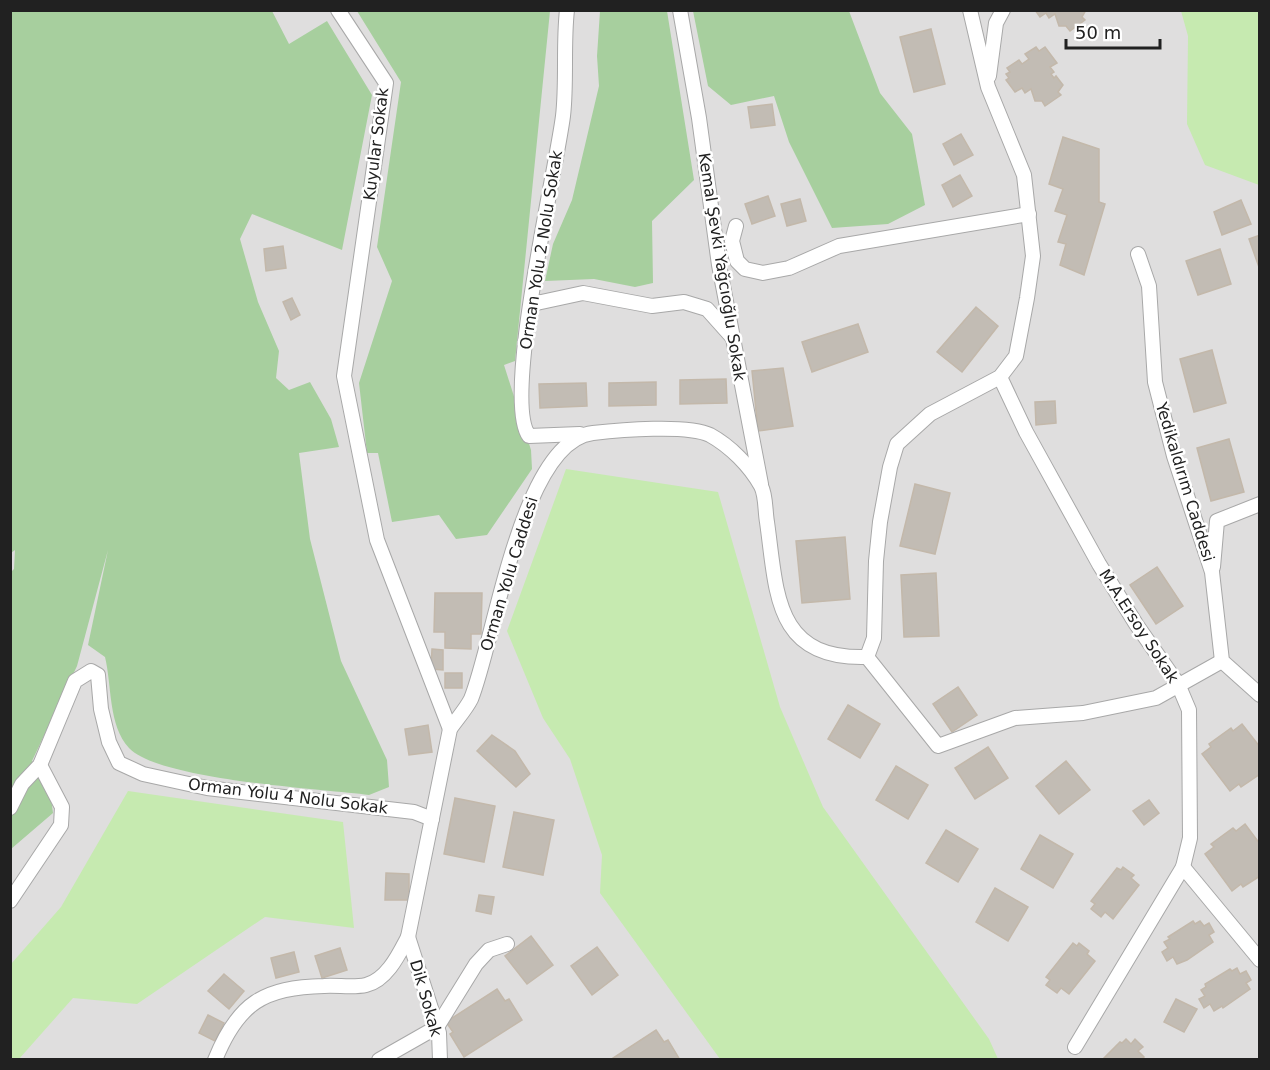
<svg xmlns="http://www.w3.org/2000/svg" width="1270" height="1070" viewBox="0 0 1270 1070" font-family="'DejaVu Sans',sans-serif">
<rect width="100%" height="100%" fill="#f1efe8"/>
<rect fill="#dfdede" x="11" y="11" width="1248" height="1048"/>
<g fill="#c6eab0">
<path d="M1181,11h78v174l-54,-20 -18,-41 1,-88z"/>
<path d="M566,469l152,23 62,215 43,100 166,232 9,20h-278l-120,-166 2,-38 -32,-96 -27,-41 -36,-87z"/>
<path d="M128,791l215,31 11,106 -89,-11 -128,87 -64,-6 -54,61h-8v-95l50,-57z"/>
</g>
<g fill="#a7cf9e">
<path d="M11,11h261l17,33 38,-23 45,74 -30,155 -90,-36 -12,25 18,63 21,49 -3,27 13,12 21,-8 21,37 8,28 -40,6 11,86 31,122 46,99 2,27 -20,8c-48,-6 -210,-15 -240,-47 -21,-23 -17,-62 -24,-91l-17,-12 20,-95 -31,116 -45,95 19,37 2,15 -42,36 -1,-276 4,-4 1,-19 -4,3z"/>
<path d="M357,11h193l-35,350 -11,4 27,85 1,19 -45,66 -31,4 -17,-24 -47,7 -14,-69h-11l-8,-70 33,-102 -15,-34 24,-165z"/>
<path d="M600,11h67l27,169 -42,41 1,62 -18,4 -41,-8 -49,2 8,-37 19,-44 27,-114 -2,-30z"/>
<path d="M693,11h156l31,82 32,41 13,71 -37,19 -56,4 -43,-86 -15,-46 -43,9 -23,-19z"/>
</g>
<g fill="#c2bcb4" stroke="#c3b8aa" stroke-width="1.5">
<path d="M1035,10h51l-4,7 3,3 -15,11 -4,-5h-7l-4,-12 -6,4 -3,-5 -6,4z"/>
<path d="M931,29l14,55 -31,8 -14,-55z"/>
<path d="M1036,47l3,4 6,-4 12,16 -7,4 4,5 -3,2 3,4 2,-2 7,9 -5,7 3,3 -16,11 -3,-5h-7l-4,-12 -6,4 -3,-5 -7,4 -9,-12 3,-2 -3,-4 4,-2 -3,-4 12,-8 3,4 7,-5 -4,-5z"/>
<path d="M772,104l3,21 -24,3 -3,-21z"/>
<path d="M961,134l12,21 -19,10 -11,-21z"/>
<path d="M1063,137l36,12v53l6,2 -21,71 -24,-10 6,-21 -8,-2 9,-27 -12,-4 8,-22 -14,-5z"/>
<path d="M960,175l12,21 -19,11 -11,-22z"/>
<path d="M768,196l7,20 -23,8 -7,-20z"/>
<path d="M800,199l6,22 -19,5 -6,-22z"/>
<path d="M1241,200l10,24 -29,11 -8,-23z"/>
<path d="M1260,235v35l-11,-31z"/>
<path d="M283,246l3,22 -20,3 -2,-22z"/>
<path d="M1220,249l11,35 -33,11 -12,-34z"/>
<path d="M292,298l8,17 -9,5 -8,-18z"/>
<path d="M976,307l22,19 -36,46 -25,-20z"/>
<path d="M858,324l10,28 -56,20 -10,-30z"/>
<path d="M1212,350l14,53 -32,9 -14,-53z"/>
<path d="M783,368l10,58 -35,5 -6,-60z"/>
<path d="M726,379l1,24 -47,1v-24z"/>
<path d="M656,382v23l-47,1v-23z"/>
<path d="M586,383l1,23 -47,2 -1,-24z"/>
<path d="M1055,401l1,22 -20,2 -1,-23z"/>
<path d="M1229,439l15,53 -33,9 -14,-53z"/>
<path d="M915,484l35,9 -15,61 -35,-8z"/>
<path d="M845,537l5,62 -48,4 -6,-62z"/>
<path d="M1157,567l26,39 -27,18 -26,-39z"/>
<path d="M936,573l3,63 -35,1 -3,-62z"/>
<path d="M435,593h47l-1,41h-10v15l-26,-1v-16h-11z"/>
<path d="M432,649l11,1v20l-12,-1z"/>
<rect x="445" y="673" width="17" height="15"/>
<path d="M958,687l19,28 -25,17 -19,-28z"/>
<path d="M848,705l32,19 -20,34 -32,-19z"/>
<path d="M1242,724l18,23v27l-19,13 -2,-3 -9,7 -28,-37 9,-7 -2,-3 22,-16 2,3z"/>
<path d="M428,725l4,27 -23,3 -4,-26z"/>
<path d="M492,735l23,16 15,23 -14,13 -39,-36z"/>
<path d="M988,747l20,31 -33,21 -20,-31z"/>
<path d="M1066,761l24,29 -31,24 -23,-28z"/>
<path d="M896,766l32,19 -20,34 -32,-19z"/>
<path d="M455,798l40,8 -11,56 -40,-8z"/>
<path d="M1149,800l10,13 -15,12 -11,-14z"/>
<path d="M514,812l40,8 -11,55 -40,-8z"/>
<path d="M1245,824l15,20v32l-17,11 -2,-3 -9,7 -27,-37 9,-7 -3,-3 22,-16 3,3z"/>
<path d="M946,830l32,19 -20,33 -32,-19z"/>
<path d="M1040,835l33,19 -20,34 -32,-19z"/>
<path d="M1123,867l11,8 -3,3 8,7 -26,34 -8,-7 -4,5 -10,-8 4,-5 -4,-3 26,-33 4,2z"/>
<path d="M386,873l23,1v26h-24z"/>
<path d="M995,888l33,19 -20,34 -32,-19z"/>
<path d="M479,895l15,2 -3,17 -15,-3z"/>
<path d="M1193,921l2,3 5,-3 4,5 5,-3 5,9 -5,3 4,7 -26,18 -10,4 -4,-7 -6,4 -5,-9 6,-4 -4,-6 6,-3 -2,-2z"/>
<path d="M531,936l22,29 -26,19 -22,-28z"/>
<path d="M1073,943l4,3 2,-3 10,8 -2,3 8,7 -26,33 -8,-6 -4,5 -11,-8 4,-5 -4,-3z"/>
<path d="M597,947l21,28 -26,20 -21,-29z"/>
<path d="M340,948l7,22 -25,8 -7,-22z"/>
<path d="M294,952l5,20 -23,6 -5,-20z"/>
<path d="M1237,968l3,6 6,-3 5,9 -5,3 4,6 -27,19 -1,-2 -8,5 -4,-7 -6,4 -5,-9 6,-3 -4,-6 5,-3 -1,-3 25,-15 2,2z"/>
<path d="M224,974l20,17 -15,18 -21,-18z"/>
<path d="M497,989l8,12 4,-2 13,21 -58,37 -14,-23 3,-2 -7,-10z"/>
<path d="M1176,999l21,10 -13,23 -20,-10z"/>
<path d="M208,1015l16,8 -9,18 -16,-8z"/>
<path d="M656,1030l8,12 4,-2 12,20h-70z"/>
<path d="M1126,1039l5,5 4,-5 8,8 -5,4 6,6 -3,3h-39l18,-18 2,1z"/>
</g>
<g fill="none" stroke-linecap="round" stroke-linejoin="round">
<g stroke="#a8a8a8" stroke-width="16">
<g id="minor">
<path d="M338,10l48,73 -42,293 33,164 73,189"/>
<path d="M567,10c-4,35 0,71 -4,106 -7,56 -61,284 -34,320l51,-2"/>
<path d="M680,10l19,108 20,147 42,219"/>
<path d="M989,76l7,-53 7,-13"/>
<path d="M736,226l-4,15 5,20 8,8 18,4 26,-5 50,-22 190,-32"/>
<path d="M1138,254l11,32 6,96 19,74 38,116 10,89 38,34"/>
<path d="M532,304l51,-11 69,13 32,-4 23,7 25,28"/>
<path d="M1000,377l26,55 73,132 37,60 42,60 11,26 1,128 -7,29 -108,180"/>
<path d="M1213,567l4,-46 43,-17"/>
<path d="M867,657l7,-19 2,-77 4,-39 10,-55 7,-23 33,-30 70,-37 16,-21 11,-58 6,-42 -9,-81 -36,-88 -18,-77"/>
<path d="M867,657l71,89 77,-28 68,-5 73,-15 66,-37"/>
<path d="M10,808l12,-24 18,-19 35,-84 16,-10 7,4 3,34 8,33 10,21 24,11 64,14 207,24 18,7"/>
<path d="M1183,867l77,93"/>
<path d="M10,901l51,-76 1,-18 -22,-42"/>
<path d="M408,937l31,96 1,27"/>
<path d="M215,1060c23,-57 49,-73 109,-74 13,-1 30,2 42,-1 21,-5 33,-31 42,-48l42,-208c7,-10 16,-20 21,-30 24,-59 50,-258 122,-266 26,-3 95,-9 117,2 20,11 40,31 51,51 5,9 4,25 6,36 10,71 7,138 100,135"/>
<path d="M379,1060l58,-33 39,-63 13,-14 18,-6"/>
</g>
</g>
<use href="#minor" stroke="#fff" stroke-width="14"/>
</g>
<g text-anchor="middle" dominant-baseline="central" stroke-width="5" stroke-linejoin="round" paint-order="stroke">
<g font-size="16" fill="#212121" stroke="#fff">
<text transform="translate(376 144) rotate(-83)">Kuyular Sokak</text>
<text transform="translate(541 250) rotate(-81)">Orman Yolu 2 Nolu Sokak</text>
<text transform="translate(722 267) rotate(81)">Kemal Şevki Yağcıoğlu Sokak</text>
<text transform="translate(1185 482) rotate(73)">Yedikaldırım Caddesi</text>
<text transform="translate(509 574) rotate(-73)">Orman Yolu Caddesi</text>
<text transform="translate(1139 626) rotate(57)">M.A.Ersoy Sokak</text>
<text transform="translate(288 796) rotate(7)">Orman Yolu 4 Nolu Sokak</text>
<text transform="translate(426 998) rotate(74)">Dik Sokak</text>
</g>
</g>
<rect width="1270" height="1070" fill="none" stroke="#212121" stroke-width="24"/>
<path d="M1066 39v9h94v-9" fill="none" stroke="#212121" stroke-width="3"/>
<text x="1075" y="39" font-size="18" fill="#212121" stroke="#ffffff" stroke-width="4.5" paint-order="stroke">50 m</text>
</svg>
